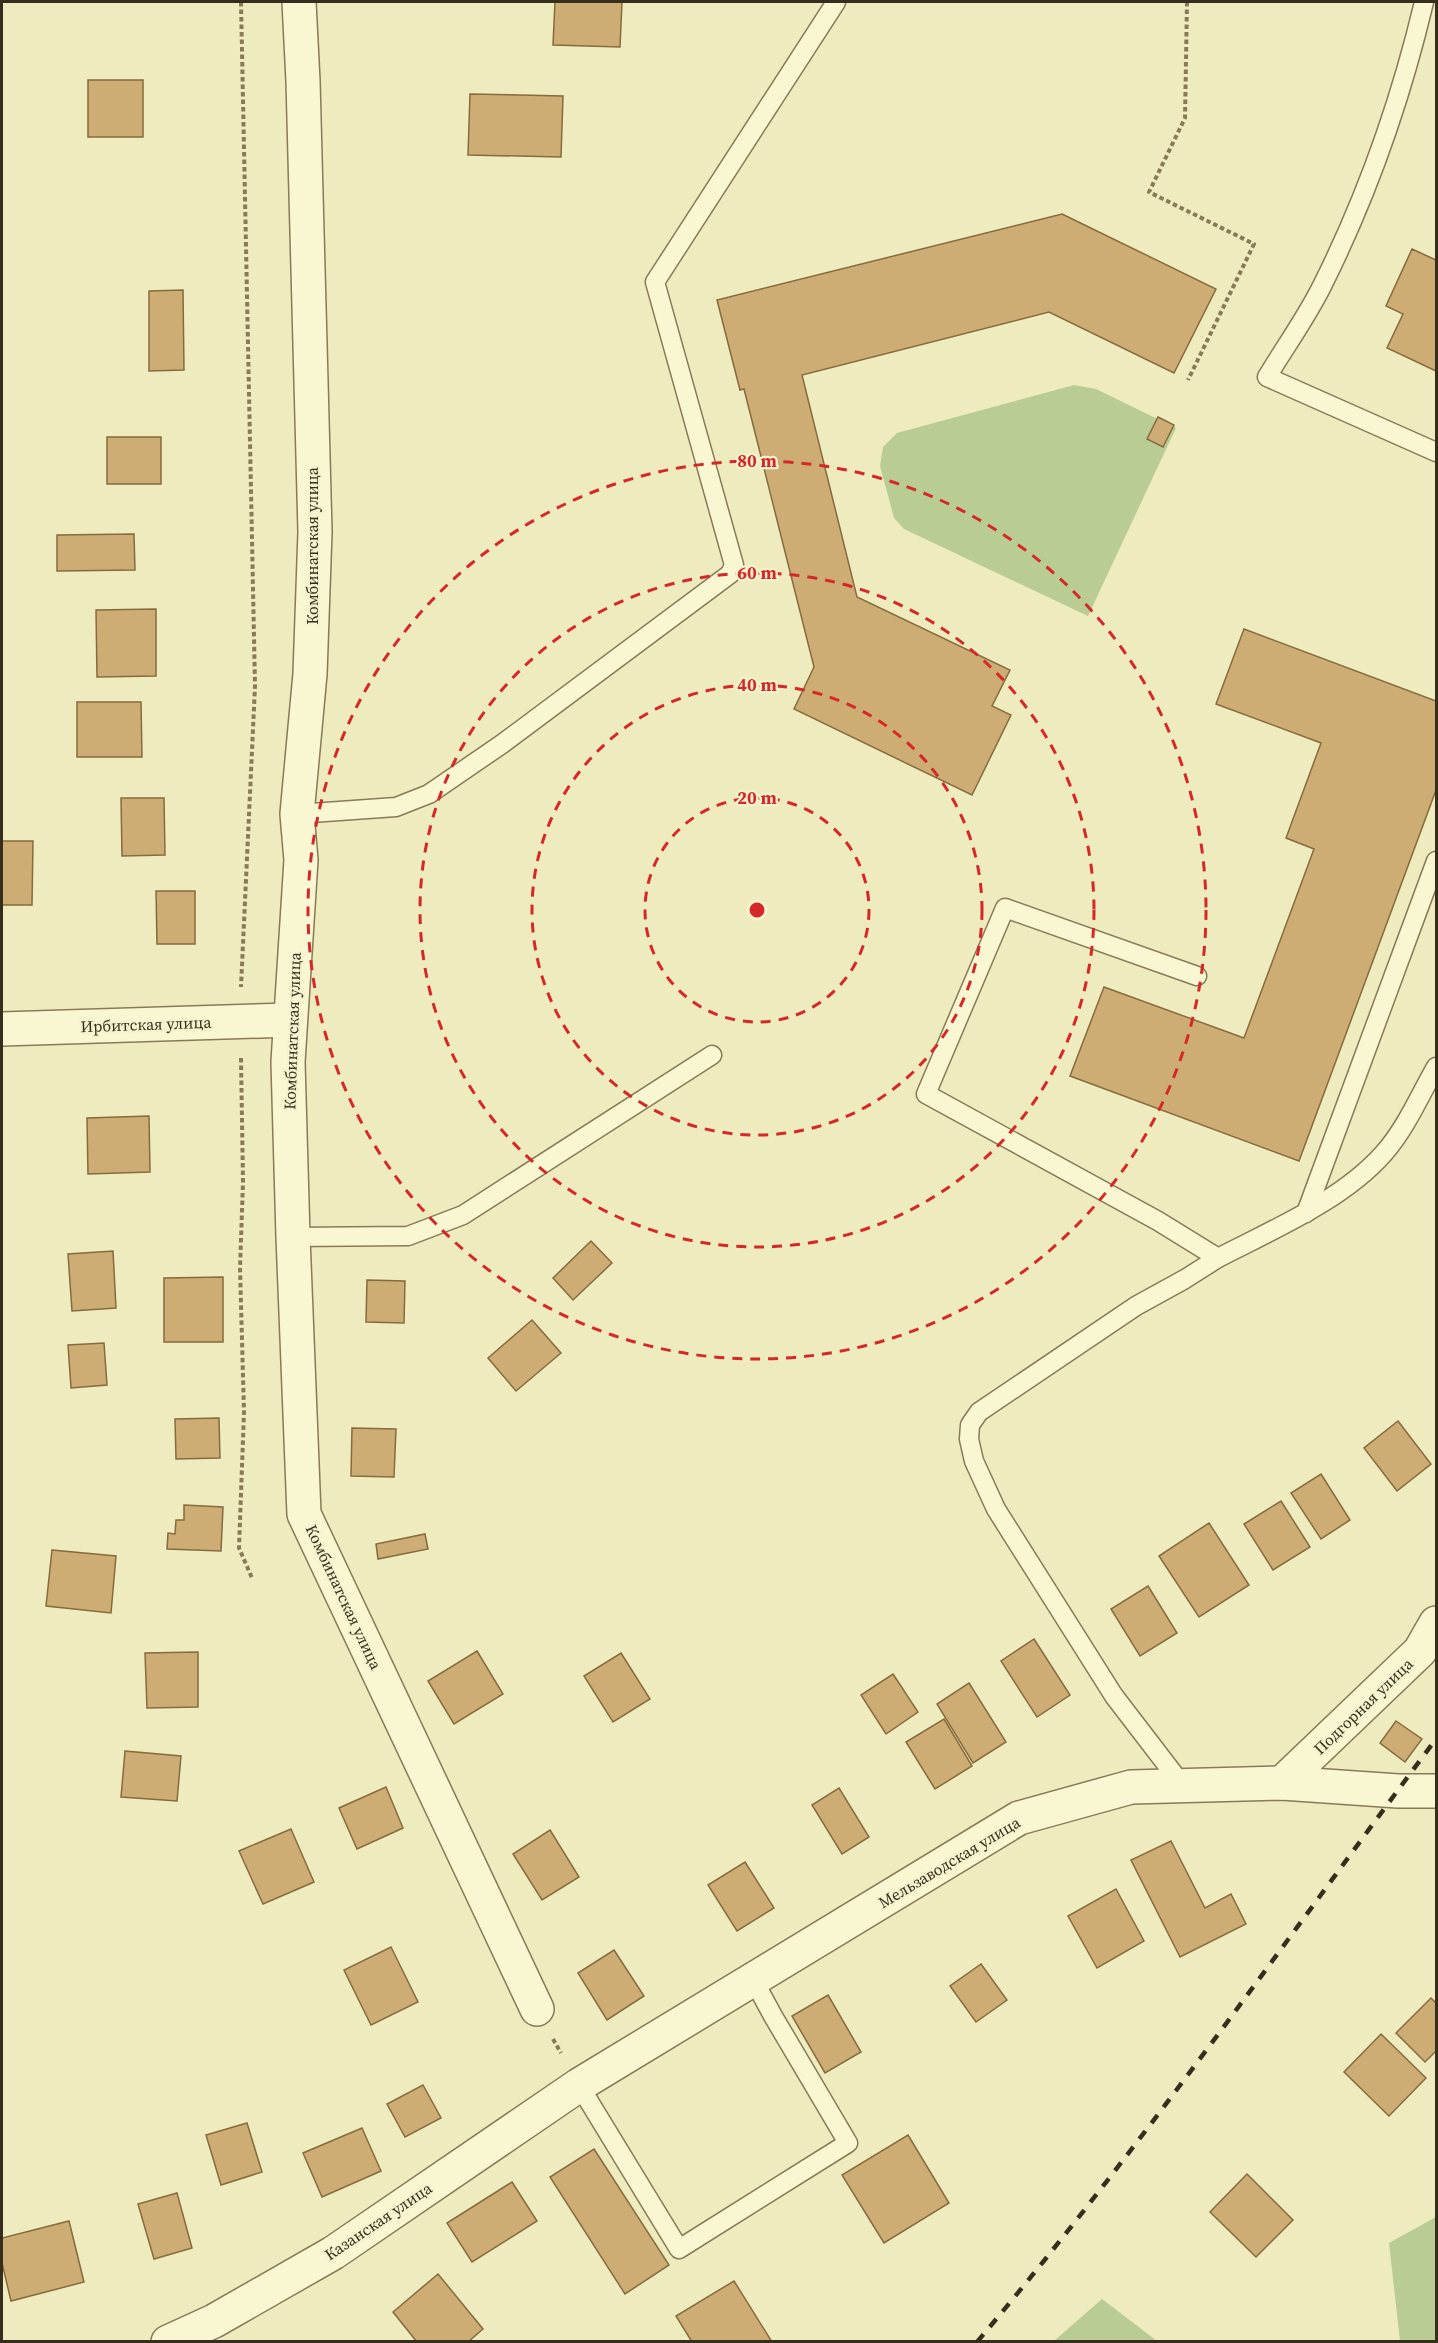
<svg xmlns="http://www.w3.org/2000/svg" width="1438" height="2343" viewBox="0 0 1438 2343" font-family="'Source Serif 4',serif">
<rect width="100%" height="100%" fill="#eeebbe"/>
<g fill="#b8cc93">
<path d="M1074,385l22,4 80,39 -88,188 -184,-87 -10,-11 -14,-52 3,-19 14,-14z"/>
<path d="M1436,2217v124h-36l-11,-98z"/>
<path d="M1102,2299l55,42h-103z"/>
</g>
<g fill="#cdad74" stroke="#866b3d" stroke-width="1.5">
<path d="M555,2h67l-2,45 -67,-2z"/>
<rect x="88" y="80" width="55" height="57"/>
<path d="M470,94l93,2 -2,61 -93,-2z"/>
<path d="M1062,214l154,75 -42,84 -125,-61 -247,63 55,222 153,73 -18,36 19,9 -39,80 -178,-86 20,-42 -70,-278 -4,1 -23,-90z"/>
<path d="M1412,249l24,11v111l-49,-23 16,-34 -17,-8z"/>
<path d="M183,290l1,80 -35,1v-80z"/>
<path d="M1158,417l16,8 -11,22 -16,-8z"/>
<rect x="107" y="437" width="54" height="47"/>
<path d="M134,534l1,36 -78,1v-36z"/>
<path d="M156,609v67l-59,1 -1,-67z"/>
<path d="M1244,629l192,72v89l-137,371 -229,-85 34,-89 140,51 70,-189 -28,-11 35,-95 -105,-39z"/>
<path d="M77,702h64l1,55h-65z"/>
<path d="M121,798h43l1,57 -43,1z"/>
<path d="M2,841h31l-1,64h-30z"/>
<path d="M156,891h39v53h-38z"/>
<path d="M149,1116l1,56 -62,2 -1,-56z"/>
<path d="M591,1241l21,22 -39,37 -20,-22z"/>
<path d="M113,1251l3,57 -44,3 -4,-57z"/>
<path d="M223,1277v65h-59v-64z"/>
<path d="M367,1280l38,1 -1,42 -38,-1z"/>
<path d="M532,1320l29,33 -45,38 -28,-33z"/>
<path d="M104,1343l3,42 -36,3 -3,-43z"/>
<path d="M219,1418l1,40 -44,1 -1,-40z"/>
<path d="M1398,1421l33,43 -34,27 -33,-43z"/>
<path d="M352,1428l44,1 -2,48 -43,-1z"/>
<path d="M1321,1474l29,46 -29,19 -30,-46z"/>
<path d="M1281,1501l29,46 -37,23 -29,-46z"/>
<path d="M184,1505l39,2 -2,44 -54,-2 1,-16 7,1 1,-14h8z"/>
<path d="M1209,1523l40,62 -50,32 -40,-61z"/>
<path d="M425,1534l3,15 -50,10 -2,-15z"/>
<path d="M52,1550l64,6 -5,57 -65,-7z"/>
<path d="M1148,1586l29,47 -37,23 -29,-47z"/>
<path d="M1034,1639l36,56 -33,22 -36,-56z"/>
<path d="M477,1651l26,43 -49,30 -26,-43z"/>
<path d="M198,1652v55l-51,1 -2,-55z"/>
<path d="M621,1653l29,46 -37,23 -29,-46z"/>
<path d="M893,1674l25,38 -32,22 -25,-39z"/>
<path d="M969,1683l37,59 -33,21 -36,-59z"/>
<path d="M944,1719l28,47 -37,23 -29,-47z"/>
<path d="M1396,1721l26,18 -17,23 -25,-19z"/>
<path d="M125,1751l56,5 -4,45 -56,-4z"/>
<path d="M386,1787l17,41 -46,21 -18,-41z"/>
<path d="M839,1788l30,49 -27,17 -30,-49z"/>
<path d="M291,1829l23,53 -51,22 -24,-53z"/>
<path d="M550,1830l29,47 -37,23 -29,-46z"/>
<path d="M1171,1841l34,67 26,-14 15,30 -66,33 -49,-97z"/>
<path d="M745,1862l29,46 -37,23 -29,-46z"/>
<path d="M1116,1889l28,52 -47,27 -29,-52z"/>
<path d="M391,1947l27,55 -47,23 -27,-55z"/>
<path d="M614,1950l30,46 -37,24 -29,-47z"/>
<path d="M981,1964l26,36 -31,22 -26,-36z"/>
<path d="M828,1995l33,57 -36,21 -33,-57z"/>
<path d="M1431,1998l5,5v48l-11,11 -29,-29z"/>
<path d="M1381,2034l45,44 -37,38 -45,-44z"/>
<path d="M423,2085l18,33 -36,19 -18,-33z"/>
<path d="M247,2123l15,49 -41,13 -15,-50z"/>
<path d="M362,2128l19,43 -59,26 -19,-44z"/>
<path d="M908,2135l41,68 -65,40 -42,-68z"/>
<path d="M594,2149l75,116 -44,29 -75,-117z"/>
<path d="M1247,2174l46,46 -37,37 -46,-45z"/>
<path d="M512,2182l25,39 -65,41 -25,-39z"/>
<path d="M177,2193l15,55 -38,11 -16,-55z"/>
<path d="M69,2221l15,61 -73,19 -9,-38v-25z"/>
<path d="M438,2274l45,55 -15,13h-51l-24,-30z"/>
<path d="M734,2281l38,61h-80l-16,-26z"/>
</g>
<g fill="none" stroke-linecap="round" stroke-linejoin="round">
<g stroke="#877b57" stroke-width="21">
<g id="service">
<path d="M1424,2c-23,97 -57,194 -102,284 -16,32 -37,61 -55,91l169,75"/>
<path d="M297,814l99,-7 33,-13 73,-50 228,-170 4,-9 -79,-283 181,-280"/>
<path d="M1197,976l-192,-68 -79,186 232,127 60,37c54,-28 125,-58 166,-105 22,-25 36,-58 52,-86"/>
<path d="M1306,1213l130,-352"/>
<path d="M293,1237l115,-1 55,-21 249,-160"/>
<path d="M1183,1786l-69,-90 -118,-187 -22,-48 -5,-22 1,-14 9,-13 157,-106 49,-27 33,-21"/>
<path d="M579,2085l100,164 169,-106 -75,-127 -20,-37"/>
</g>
</g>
<g stroke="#877b57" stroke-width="36">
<g id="minor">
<path d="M299,2l4,79 12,451 -5,142 -13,140 4,46 -13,202 5,175 11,277 233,495"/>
<path d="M2,1029l288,-9"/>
<path d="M1282,1783l138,-132 16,-28"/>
<path d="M168,2342l46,-21 119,-68 246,-168 440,-267 112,-31 151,-4 116,8h38"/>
</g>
</g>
<g stroke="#877b57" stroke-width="4" stroke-dasharray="4.5 3" stroke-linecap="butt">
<path d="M241,2l14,684 -14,301"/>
<path d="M1187,2l-2,116 -36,74 105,52 -66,136"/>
<path d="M241,1058l2,124 -3,86 4,144 -5,136 13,30"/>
<path d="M553,2039l8,14"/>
</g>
<use href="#service" stroke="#f9f6d2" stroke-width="18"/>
<use href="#minor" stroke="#f9f6d2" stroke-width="33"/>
<path stroke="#362e1c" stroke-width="4.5" stroke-dasharray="10 10" stroke-linecap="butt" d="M977,2342c163,-193 308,-401 459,-603"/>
</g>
<g fill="none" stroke="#d62828" stroke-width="3" stroke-dasharray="10 8">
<circle cx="757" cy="910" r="112"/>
<circle cx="757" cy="910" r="225"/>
<circle cx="757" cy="910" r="337"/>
<circle cx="757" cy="910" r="449"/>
</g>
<g text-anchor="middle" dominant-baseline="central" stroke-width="4.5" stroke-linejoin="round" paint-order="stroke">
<g font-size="16" fill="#362e1c" stroke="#f5f3ce">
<text transform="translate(312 546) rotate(-90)">Комбинатская улица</text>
<text transform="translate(146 1024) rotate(-2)">Ирбитская улица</text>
<text transform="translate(292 1031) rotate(-88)">Комбинатская улица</text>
<text transform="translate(344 1597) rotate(65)">Комбинатская улица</text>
<text transform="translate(1363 1706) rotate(-44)">Подгорная улица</text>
<text transform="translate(949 1862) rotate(-31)">Мельзаводская улица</text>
<text transform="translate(378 2221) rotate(-34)">Казанская улица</text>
</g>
</g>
<circle cx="757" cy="910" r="9" fill="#d62828" stroke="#f5f3ce" stroke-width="3"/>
<g font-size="18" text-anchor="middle" font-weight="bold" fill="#d62828" stroke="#f5f3ce" stroke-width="4.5" stroke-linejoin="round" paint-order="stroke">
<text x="757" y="467">80 m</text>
<text x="757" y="579">60 m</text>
<text x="757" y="691">40 m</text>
<text x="757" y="804">20 m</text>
</g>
<rect width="1438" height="2343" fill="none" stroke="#362e1c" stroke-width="6"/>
</svg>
